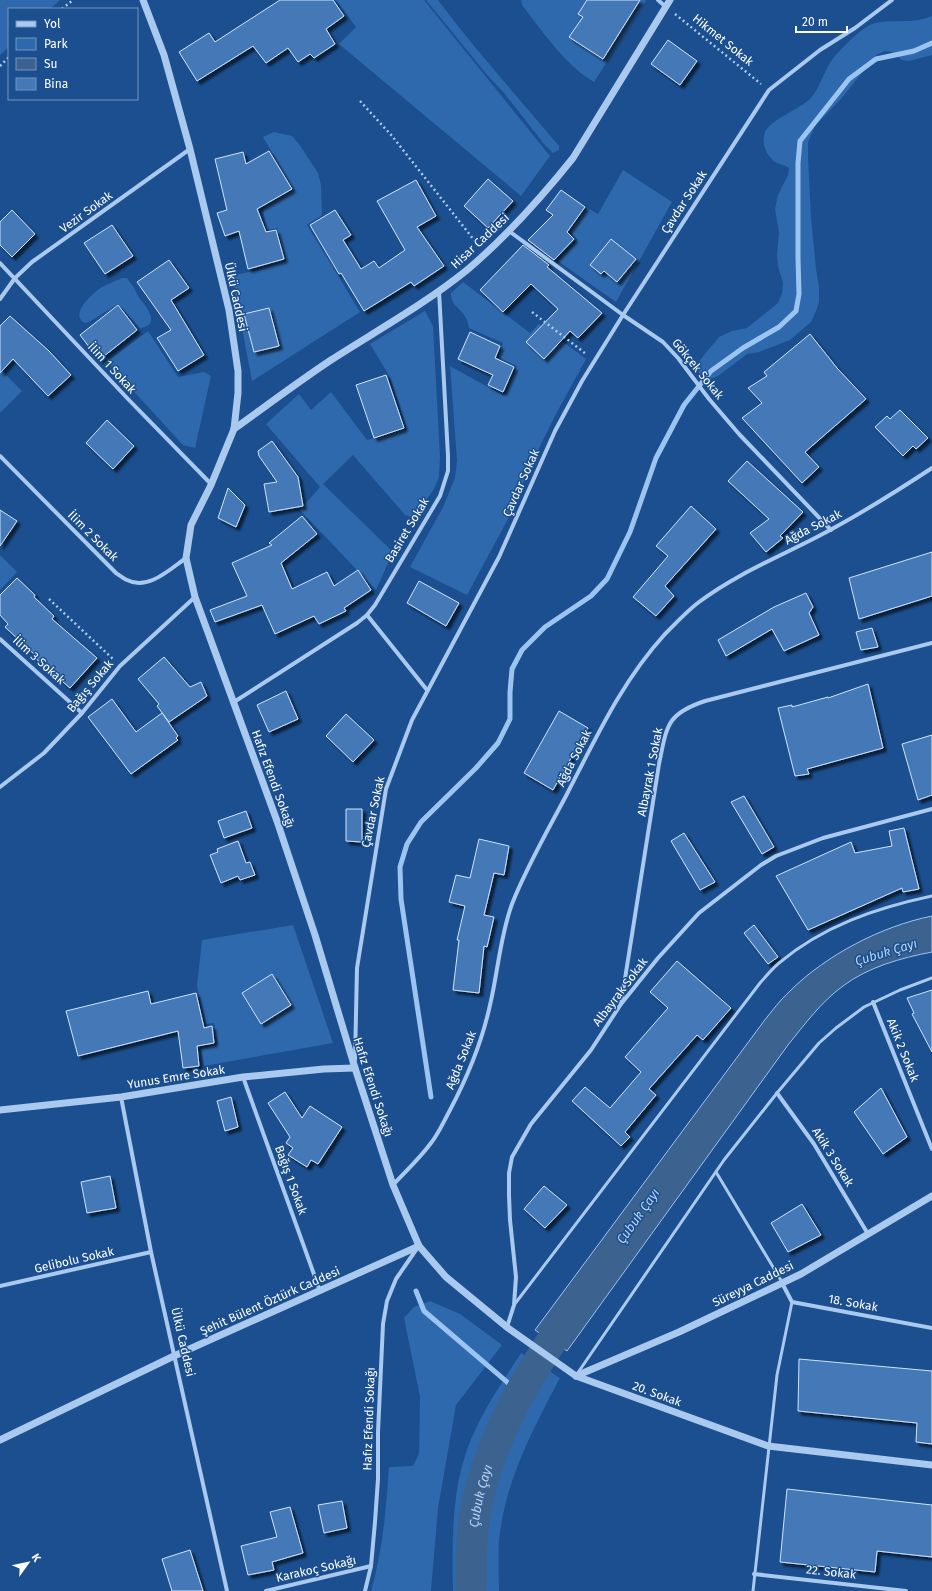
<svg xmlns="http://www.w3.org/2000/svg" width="932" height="1591" viewBox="0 0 932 1591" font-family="'Fira Sans',sans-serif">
<defs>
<filter id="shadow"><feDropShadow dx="3.5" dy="3.5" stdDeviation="1" flood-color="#0009"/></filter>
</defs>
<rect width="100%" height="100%" fill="#1b4f8f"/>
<g fill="#2e69ad">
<path d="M0,0h60l-10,9h-41v38l-9,8z"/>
<path d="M336,0h88l126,156 -29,40 -182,-152 17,-17z"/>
<path d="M426,0h12c38,51 81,98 121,146v4l-6,3 -9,-9 -40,-51 -16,-17z"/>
<path d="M521,0h124l1,1 -52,81c-31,-19 -50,-49 -72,-77z"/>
<path d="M932,16v39l-23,6 -7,-1 -10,-8 -7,-1 -9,4 -35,44 -26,27 -7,16v16l3,60 5,51 3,18v15l-3,9 -5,11 -21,18 -31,12 -12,2 -29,22 -10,4 -9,-5 1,-15 19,-23 13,-6 15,-3 31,-25 4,-10 1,-10 -5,-17 -1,-11 2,-22 -4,-24 3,-14 10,-20 1,-7c-4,-3 -10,-4 -14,-6 -9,-7 -14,-19 -10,-30 5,-12 35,-23 46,-34 9,-11 12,-24 19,-35 6,-10 31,-35 42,-39 19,-6 39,1 60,-8z"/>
<path d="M274,132l18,4 7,8 19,29 3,12 1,30 -15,10 53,87 -108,69 -20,-105 25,-6 29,-9 -9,-33 -10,2 -4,-21 31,-19 -31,-53z"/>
<path d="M623,170l49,32 -56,100 -58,-41 20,-21 -8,-9 17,-23 11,6z"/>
<path d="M122,278h5l3,4c4,5 7,12 10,17 7,8 21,27 0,29l-22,-24 -29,18 -4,1c-16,-8 6,-28 14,-34 6,-4 16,-8 23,-11z"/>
<path d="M463,282l67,51 9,-9 47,35 -30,55 -23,46 -25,59 -41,76 -57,-28 33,-60 12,-29 2,-18 -7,-94 54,30 13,-30 -19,-9 5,-14 -34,-15c-1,-3 -1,-7 -3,-10 -5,-10 -16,-13 -15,-25z"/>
<path d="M425,311l8,15 7,131 -1,20 -5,12 -21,29 -8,-3 -52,-60 -30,29 70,68 -17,38 -76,-80 20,-23 -54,-63 33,-30 12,16 20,-18 36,48 40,-11 -17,-52 -20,-33z"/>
<path d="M148,331l30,46 26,-5 7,4 -16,72 -12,-3 -76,-83z"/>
<path d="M0,369l22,22 -22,22z"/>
<path d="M0,555l17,17 -17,18z"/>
<path d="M293,925l40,118 -129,23 -3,-17 17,-5 -4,-21 -8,1 -9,-38 5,-46z"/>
<path d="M430,1301l30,13 42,31 -46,60 -18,103 -7,83h-60c12,-41 15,-82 18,-124l24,-1 6,-12 1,-57 -16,-79 10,-11z"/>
<path d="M521,1353l39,25c-25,47 -51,96 -59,148 -4,20 -2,45 -2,65h-46c-1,-51 -2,-106 19,-154 13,-30 31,-56 49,-84z"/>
</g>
<path fill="#3c6290" stroke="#9cc4f0" d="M932,916v36c-31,6 -64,15 -89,34 -22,16 -38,38 -55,59l-221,306 -32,-21 229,-309c8,-10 16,-21 26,-30 36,-36 92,-65 142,-75z"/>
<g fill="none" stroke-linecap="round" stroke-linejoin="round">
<g stroke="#9cc4f0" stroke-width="5">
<path d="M431,1097l-30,-198 -1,-32 7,-23 14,-22 55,-54 22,-25 12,-24v-27l2,-23 10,-19 23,-23 46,-31 16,-17 23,-47 26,-74 28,-53 27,-34 32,-23 36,-21 17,-16 3,-17 -1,-36v-95l2,-22 49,-62 27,-20 38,-8 18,-8"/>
<path d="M416,1291l8,20 96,82"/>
</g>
<path stroke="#3c6290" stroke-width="31" id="s1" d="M471,1591c1,-23 -1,-47 3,-70 12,-80 56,-150 102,-216"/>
</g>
<g fill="#4478b7" stroke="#cfe3fa" filter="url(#shadow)">
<path d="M280,0h53l11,16 -18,13 9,15 -21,14 -4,-4 -12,8 -10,-14 -22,15 -13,-17 -56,35 -18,-29 30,-19 6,9z"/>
<path d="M587,0h53l-37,59 -34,-22 14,-20 -5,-3z"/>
<path d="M668,40l29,21 -17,24 -29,-21z"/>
<path d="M269,151l23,38 -35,20 9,23 10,-2 8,29 -36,10 -9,-38 -14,5 -8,-23 10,-3 -12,-51 28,-7 3,12z"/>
<path d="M488,179l25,22 -25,27 -24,-22z"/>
<path d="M416,180l20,36 -19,11 27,39 -30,20 -3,-4 -47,29 -23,-38 -2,1 -29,-49 25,-15 16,25 -8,5 18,29 13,-8 5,7 26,-18 -28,-49z"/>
<path d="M561,190l24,17 -18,25 7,7 -20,21 -26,-20 25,-25 -7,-5z"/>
<path d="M12,210l23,24 -23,23 -12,-12v-23z"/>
<path d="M112,225l21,31 -28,18 -21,-31z"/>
<path d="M611,239l25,20 -19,23 -13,-11 -3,3 -11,-9z"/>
<path d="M523,245l26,20 -2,2 55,46 -24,25 -8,-7 -26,28 -18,-17 32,-33 -27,-25 -28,28 -23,-22z"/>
<path d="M169,260l20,28 -18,12 33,55 -26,16 -21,-33 14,-8 -34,-48z"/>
<path d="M118,305l19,25 -38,30 -19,-25z"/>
<path d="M269,308l10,38 -25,6 -10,-38z"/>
<path d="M10,316l39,35 22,24 -23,21 -35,-37 -13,14v-47z"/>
<path d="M470,332l30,14 -5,12 19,9 -11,25 -15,-7 5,-10 -35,-16z"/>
<path d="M810,334l27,34 29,31 -61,53 14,15 -17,16 -60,-65 20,-15 -14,-15 19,-12 -3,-4z"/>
<path d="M386,375l18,53 -30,10 -18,-53z"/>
<path d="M900,410l28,28 -12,11 -3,-3 -10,10 -28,-29 12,-11 3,3z"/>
<path d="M107,420l27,26 -21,23 -27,-26z"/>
<path d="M272,441l26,36 5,29 -34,6 -5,-28 13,-2 -18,-26 -1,-5z"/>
<path d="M747,461l56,51 -23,24 3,2 -17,14 -16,-19 19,-14 -41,-38z"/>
<path d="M228,488l17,17 -9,22 -18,-9z"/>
<path d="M691,506l25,23 -51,57 9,10 -18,20 -23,-19 35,-41 -12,-10z"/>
<path d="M0,510l17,11 -17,25z"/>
<path d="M302,516l15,18 -36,29 11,26 35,-17 7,14 24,-16 13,20 -27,18 2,3 -27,13 -5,-8 -39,18 -13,-29 -47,17 -5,-12 37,-14 -15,-33 40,-18 -3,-2z"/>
<path d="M932,552v44l-73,23 -10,-41z"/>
<path d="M17,578l18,17 -1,2 20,19 -2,3 45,39 -27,30 -36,-31 1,-2 -30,-28 3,-3 -8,-9v-20z"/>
<path d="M419,581l40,22 -13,23 -39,-23z"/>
<path d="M806,593l7,14 -4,6 10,22 -35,16 -12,-22 -46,27 -8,-16 56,-33z"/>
<path d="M872,628l6,19 -17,3 -5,-18z"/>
<path d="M164,657l26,30 11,-5 6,14 -38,26 -12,-16 2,-2 -21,-25z"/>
<path d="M868,684l15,64 -76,21 2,5 -14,2 -17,-68 14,-3v2l36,-10v1z"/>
<path d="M286,691l12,28 -29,13 -12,-27z"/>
<path d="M112,699l24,33 26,-19 16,23 -2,2 2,2 -47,34 -43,-57z"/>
<path d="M559,711l29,17 -35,62 -29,-17z"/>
<path d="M346,714l28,26 -21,22 -27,-26z"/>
<path d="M932,735v60l-14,5 -16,-56z"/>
<path d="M744,796l30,51 -12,7 -31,-52z"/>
<path d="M346,809h16v33l-16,-1z"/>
<path d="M246,811l6,17 -28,10 -6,-17z"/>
<path d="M904,828l15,61 -16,3 -1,-4 -94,42 -32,-54 75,-34 4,11 37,-7 -3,-15z"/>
<path d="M684,833l31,49 -15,8 -29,-49z"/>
<path d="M479,839l30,7 -5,29 -10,-2 -10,42 10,2 -7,30 -3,-1 -5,47 -26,-3 6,-50h-2l8,-34 -16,-4 7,-27 14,3z"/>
<path d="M238,841l8,22 4,-1 5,13 -15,5 -2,-4 -17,7 -11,-28 8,-3 -1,-3z"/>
<path d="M754,925l24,32 -10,7 -24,-31z"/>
<path d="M677,961l54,47 -28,32 -6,-5 -48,54 7,6 -31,37 5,5 -9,9 -49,-45 13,-14 25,21 31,-36 -16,-15 43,-49 -18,-16z"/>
<path d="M272,974l19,31 -30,19 -19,-31z"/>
<path d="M932,990v62l-20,-38 2,-1 -7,-15z"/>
<path d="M148,991l3,13 45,-11 8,35 8,-2 2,17 -17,3 2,20 -16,2 -5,-37 -100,25 -12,-45z"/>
<path d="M881,1088l26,49 -24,17 -29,-42z"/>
<path d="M285,1092l17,26 8,-12 32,21 -24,37 -7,-4 -4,7 -19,-12 5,-7 -7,-5 4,-6 -22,-34z"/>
<path d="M231,1097l7,30 -13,4 -8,-30z"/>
<path d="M110,1176l6,32 -29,5 -6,-31z"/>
<path d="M544,1186l23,19 -22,23 -21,-19z"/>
<path d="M802,1204l19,31 -33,17 -17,-29z"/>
<path d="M799,1359l133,12v73l-16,-2 1,-19 -119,-12z"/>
<path d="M787,1489l145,16v52l-55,-6 -2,21 -95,-10z"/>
<path d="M342,1501l5,27 -23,5 -6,-28z"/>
<path d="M290,1507l13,46 -31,9 2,8 -26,5 -7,-29 36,-9 -7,-25z"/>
<path d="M190,1550l13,41h-31l-10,-32z"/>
</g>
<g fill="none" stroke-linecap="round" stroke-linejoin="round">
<g stroke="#a9c9ee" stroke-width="2.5" stroke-dasharray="2 3" stroke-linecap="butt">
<path d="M62,9l11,-9"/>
<path d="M675,14l86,70"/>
<path d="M0,66l9,-9"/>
<path d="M360,101l32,35 86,109"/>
<path d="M532,312l54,42"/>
<path d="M49,599l64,60"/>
</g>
<g stroke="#a9c9ee" stroke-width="3">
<path d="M716,1172l66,110"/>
<path d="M514,1305l246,-322c6,-7 12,-14 19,-20 44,-37 97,-55 153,-67"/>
<path d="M577,1374l147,-214 53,-67 42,-50 17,-15 28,-21 36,-17 32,-12"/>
<path d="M753,1591l24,-216 15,-73"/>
</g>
<g stroke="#a9c9ee" stroke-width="4">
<path d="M658,0l8,7"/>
<path d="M509,231l114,84 40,27 15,16 31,41 30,35 92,96"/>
<path d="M0,263l128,136 83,85"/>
<path d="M0,299l15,-21 17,-16 158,-113"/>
<path d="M0,456l116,117c3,2 7,5 11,7 21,11 43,-11 59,-22"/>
<path d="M367,615l60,75"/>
<path d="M0,639l82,74"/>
<path d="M234,702l123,-79 10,-8 8,-10 65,-109 8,-25v-15l-9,-165"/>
<path d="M0,787l44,-34 38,-40 38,-47 75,-69"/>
<path d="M873,1002l59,147"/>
<path d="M621,1004l38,-240c8,-38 7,-50 46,-63l227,-58"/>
<path d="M355,1060l2,-92 29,-179 26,-69 87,-163 56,-126 27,-50 41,-66 146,-225 51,-40 35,-22 37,-28"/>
<path d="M243,1077l77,214"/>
<path d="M777,1093l37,51 54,90"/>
<path d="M121,1097l30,155 76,339"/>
<path d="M393,1185c13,-14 27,-27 38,-42 8,-10 13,-22 19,-33 18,-34 32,-68 40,-105 8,-33 10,-69 22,-101 15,-38 36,-74 55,-110 29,-56 55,-113 98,-160 11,-11 22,-23 34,-32 36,-27 77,-44 116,-64 41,-21 79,-45 117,-70"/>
<path d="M782,1283l10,19 140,26"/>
<path d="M0,1286l151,-34"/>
<path d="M507,1327l7,-22 2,-28 -6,-57 -1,-25v-22l3,-16 19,-33 60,-74 30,-46 37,-46 41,-45 62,-48 15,-9 47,-18 109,-29"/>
<path d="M754,1574l152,17"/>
<path d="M266,1591l105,-25"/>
<path d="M365,1591l6,-25 4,-44 3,-43v-47l5,-108 4,-23 9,-22 22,-32"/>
</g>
<g stroke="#a9c9ee" stroke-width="7">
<path d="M143,0l21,55 26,94 39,161 9,61v22l-4,36 -23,56 -20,40 -5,33 9,39 82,224 38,114 40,133 38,117 26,61 27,31 62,51 68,48 192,70 164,19"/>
<path d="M234,429c32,-23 64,-47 97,-69 45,-29 94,-56 136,-90 39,-33 74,-72 106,-112l97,-158"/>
<path d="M0,1110l121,-13 122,-20 81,-8 31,-1"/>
<path d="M576,1376l103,-44 122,-58 131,-78"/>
<path d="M0,1440l174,-84 245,-110"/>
</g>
</g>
<g text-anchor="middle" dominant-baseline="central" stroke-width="3" stroke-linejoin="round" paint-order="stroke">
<g font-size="12" fill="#fff" stroke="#1b4f8f">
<text transform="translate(723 40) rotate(39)">Hikmet Sokak</text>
<text transform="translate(684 202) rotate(-57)">Çavdar Sokak</text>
<text transform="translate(86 212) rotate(-36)">Vezir Sokak</text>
<text transform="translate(480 241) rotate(-43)">Hisar Caddesi</text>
<text transform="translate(236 297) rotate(78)">Ülkü Caddesi</text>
<text transform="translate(112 368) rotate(47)">İlim 1 Sokak</text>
<text transform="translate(698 369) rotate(51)">Gökçek Sokak</text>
<text transform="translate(521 483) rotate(-66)">Çavdar Sokak</text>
<text transform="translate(813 527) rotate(-27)">Ağda Sokak</text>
<text transform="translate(407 530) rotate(-59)">Basiret Sokak</text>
<text transform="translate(93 536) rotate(45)">İlim 2 Sokak</text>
<text transform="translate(39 660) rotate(42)">İlim 3 Sokak</text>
<text transform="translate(90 686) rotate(-50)">Bağış Sokak</text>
<text transform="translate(574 758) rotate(-63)">Ağda Sokak</text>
<text transform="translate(650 772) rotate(-79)">Albayrak 1 Sokak</text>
<text transform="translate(273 779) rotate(70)">Hafız Efendi Sokağı</text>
<text transform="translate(373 812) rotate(-78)">Çavdar Sokak</text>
<text transform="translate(620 992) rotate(-53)">Albayrak Sokak</text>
<text transform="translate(903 1050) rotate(68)">Akik 2 Sokak</text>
<text transform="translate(461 1060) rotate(-68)">Ağda Sokak</text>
<text transform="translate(176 1077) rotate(-9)">Yunus Emre Sokak</text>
<text transform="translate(373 1087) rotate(72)">Hafız Efendi Sokağı</text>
<text transform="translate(833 1157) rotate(58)">Akik 3 Sokak</text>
<text transform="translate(291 1180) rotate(70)">Bağış 1 Sokak</text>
<text transform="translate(74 1260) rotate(-13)">Gelibolu Sokak</text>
<text transform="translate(753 1284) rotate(-26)">Süreyya Caddesi</text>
<text transform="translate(270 1301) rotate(-24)">Şehit Bülent Öztürk Caddesi</text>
<text transform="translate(853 1303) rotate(10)">18. Sokak</text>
<text transform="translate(183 1342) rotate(77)">Ülkü Caddesi</text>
<text transform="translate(657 1394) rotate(20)">20. Sokak</text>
<text transform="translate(369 1419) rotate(-88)">Hafız Efendi Sokağı</text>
<text transform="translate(316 1569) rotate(-13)">Karakoç Sokağı</text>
<text transform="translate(831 1572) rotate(6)">22. Sokak</text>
</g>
<g font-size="13" font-style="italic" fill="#b5d3f5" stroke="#1b4f8f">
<text transform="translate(886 952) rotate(-17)">Çubuk Çayı</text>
<text transform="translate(638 1216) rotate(-55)">Çubuk Çayı</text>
<text stroke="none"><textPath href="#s1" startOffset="96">Çubuk Çayı</textPath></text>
</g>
</g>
<rect x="8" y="8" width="130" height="92" fill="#1b4f8f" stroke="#7695bc"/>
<rect x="16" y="21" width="20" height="6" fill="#a9c9ee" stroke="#7695bc"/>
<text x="44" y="28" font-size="12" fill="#ffffff">Yol</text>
<rect x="16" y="38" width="20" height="12" fill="#2e69ad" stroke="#7695bc"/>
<text x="44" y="48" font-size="12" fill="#ffffff">Park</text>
<rect x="16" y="58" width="20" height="12" fill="#3c6290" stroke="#7695bc"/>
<text x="44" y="68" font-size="12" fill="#ffffff">Su</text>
<rect x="16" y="78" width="20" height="12" fill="#4478b7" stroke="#7695bc"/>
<text x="44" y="88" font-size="12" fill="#ffffff">Bina</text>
<g transform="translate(28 1563) rotate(57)" stroke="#1b4f8f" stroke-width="3" paint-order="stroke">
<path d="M0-3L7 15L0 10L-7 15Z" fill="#ffffff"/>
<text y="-6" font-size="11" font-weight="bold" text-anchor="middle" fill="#ffffff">K</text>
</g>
<path d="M796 26v6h51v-6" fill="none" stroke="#ffffff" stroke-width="2"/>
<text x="802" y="26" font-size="12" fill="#ffffff" stroke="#1b4f8f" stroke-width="3" paint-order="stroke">20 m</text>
</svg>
